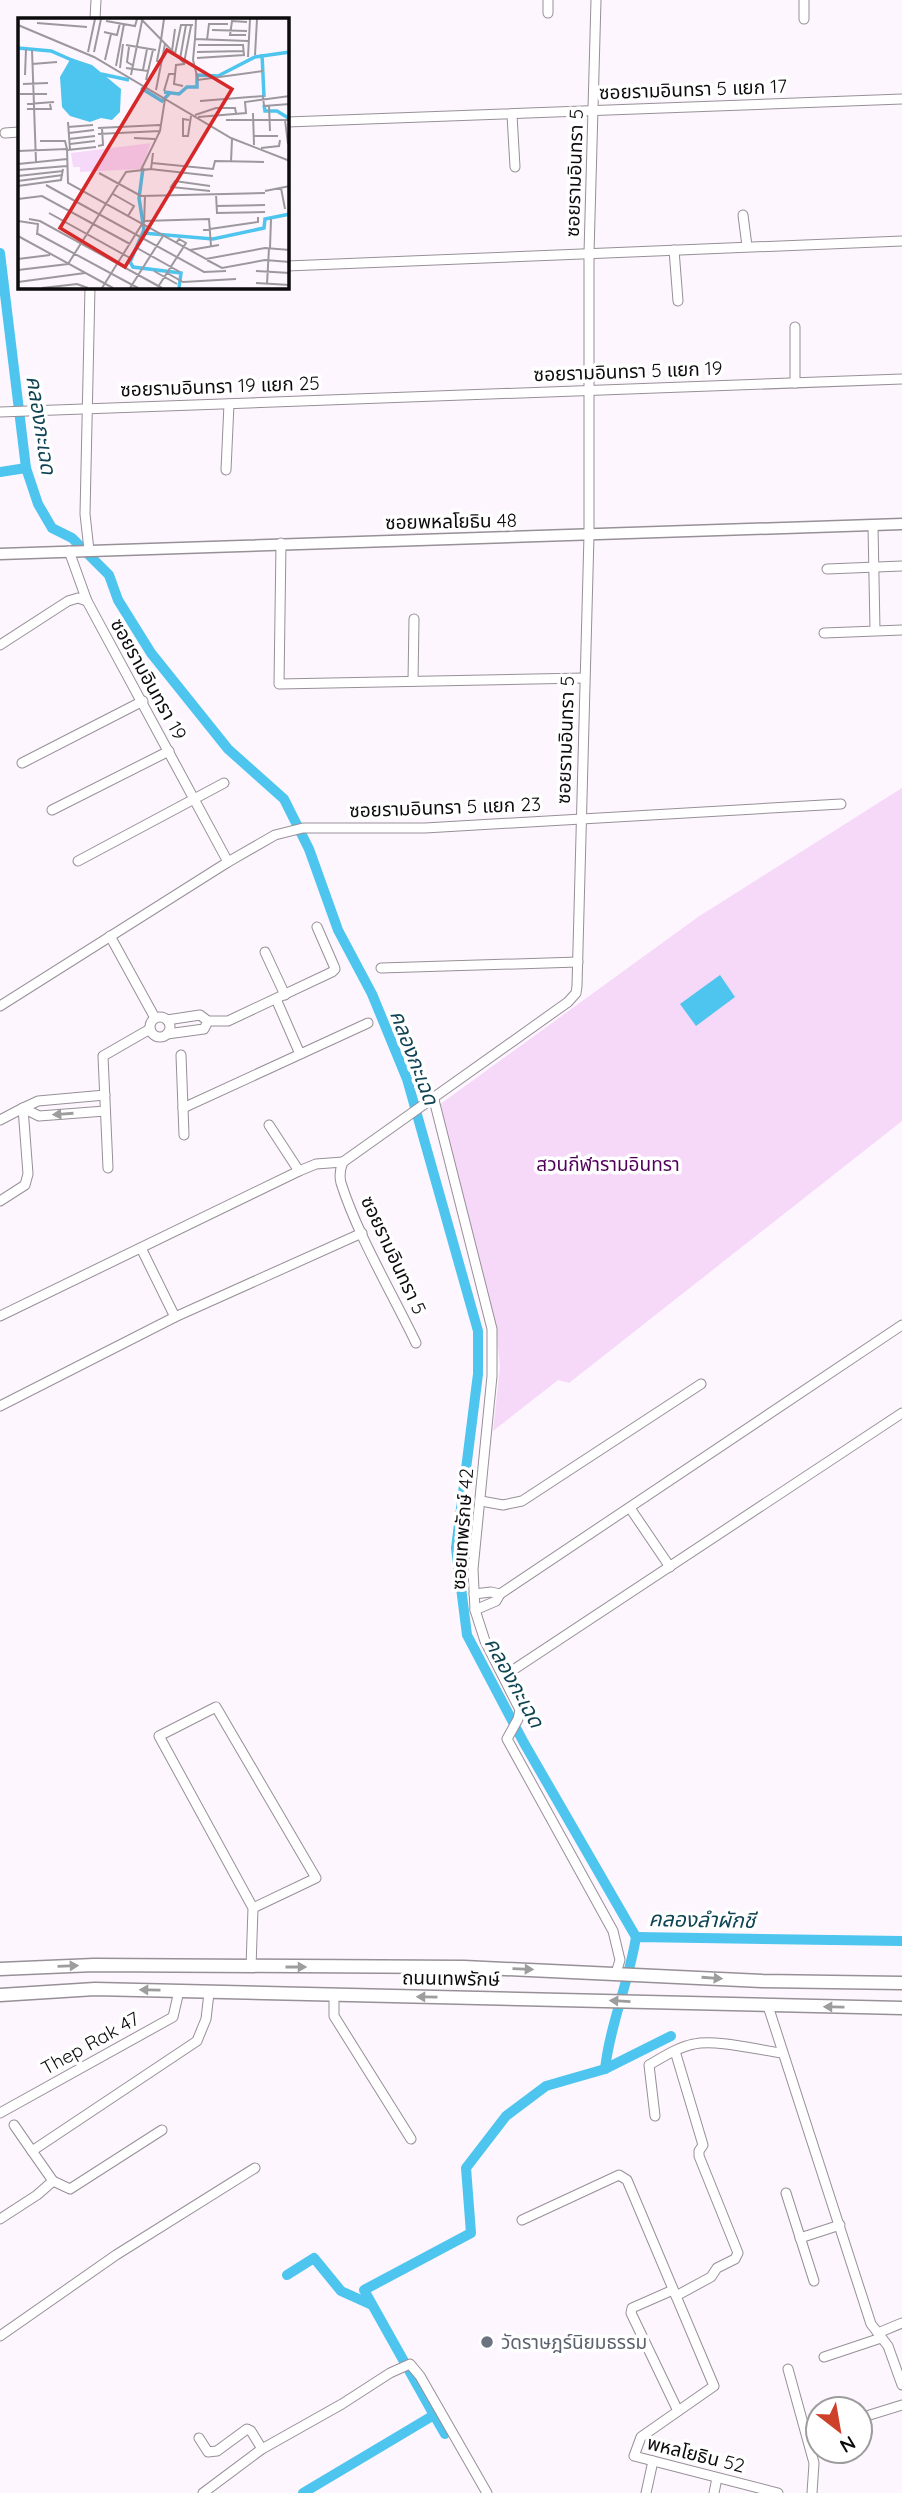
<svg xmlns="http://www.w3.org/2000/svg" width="902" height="2493" viewBox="0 0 902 2493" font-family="Quicksand,'Noto Sans Thai',sans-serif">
<rect width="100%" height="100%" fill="#fdf6fe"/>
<path fill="#f6d8f9" d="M902,788v333l-333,262 -11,-3 -65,51 7,-64 -4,-38 -57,-224 259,-188z"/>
<path fill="#4dc5ee" d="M720,975l15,22 -39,29 -16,-22z"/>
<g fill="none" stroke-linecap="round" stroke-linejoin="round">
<g stroke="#4dc5ee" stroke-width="10">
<path d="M0,253l26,215 12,36 14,24 20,10 37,37 9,25 33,53 77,96 56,50 25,50 29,81 34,64 35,85 71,252v43l-22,174 11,87 57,108 112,194"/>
<path d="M0,472l26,-4"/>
<path d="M605,2069c5,-45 24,-87 31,-132l266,4"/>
<path d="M287,2275l27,-17 27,33 31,14"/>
<path d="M434,2415l11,19"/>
<path d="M303,2493l131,-78 -70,-125 107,-57 -5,-65 40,-52 40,-30 59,-17 66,-33"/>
</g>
<g stroke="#979097" stroke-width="11">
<g id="minor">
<path d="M548,13v-13"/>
<path d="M95,19l1,-19"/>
<path d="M804,19v-19"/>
<path d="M512,115l3,52"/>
<path d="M287,122l615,-23"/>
<path d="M5,133l14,-1"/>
<path d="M743,215l4,31"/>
<path d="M674,250l4,51"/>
<path d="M287,266l615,-25"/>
<path d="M795,327v56"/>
<path d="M0,412l902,-33"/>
<path d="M226,470l3,-66"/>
<path d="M873,526l2,104"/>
<path d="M281,543l-2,141 305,-6"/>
<path d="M89,550l-4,-36 5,-227"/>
<path d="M69,551l18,50 141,261"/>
<path d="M827,569l75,-3"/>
<path d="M824,633l78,-3"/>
<path d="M0,645l68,-44 10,-3 9,3"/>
<path d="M413,681l1,-62"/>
<path d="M22,763l121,-62"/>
<path d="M52,810l117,-59"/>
<path d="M78,861l146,-78"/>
<path d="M110,936l45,82"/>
<path d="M265,952l20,43"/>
<path d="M381,968l197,-6"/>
<path d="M276,999l24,55"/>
<path d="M0,1006l228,-144 47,-27 28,-7h122l416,-24"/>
<circle cx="160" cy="1027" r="10"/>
<path d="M167,1020l33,-5 8,6h20l104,-49 3,-3 -1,-3 -17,-39"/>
<path d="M167,1034l37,-5 4,-8"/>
<path d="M181,1055l3,80"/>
<path d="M433,1096l59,233v47l-19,193 2,41 10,31 35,69 -2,9 -11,20 106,192 7,29 -4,13"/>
<path d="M23,1108l16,8 66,-5"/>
<path d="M23,1108l15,-7 67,-6"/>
<path d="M183,1108l185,-85"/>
<path d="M0,1120l23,-12 5,66 -3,11 -25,16"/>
<path d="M269,1125l30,46"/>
<path d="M108,1168l-5,-112 47,-27"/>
<path d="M141,1248l34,69"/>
<path d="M0,1316l299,-145 17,-7 27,-2"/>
<path d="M416,1343c-24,-50 -58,-107 -75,-160 -2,-8 -1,-14 2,-21l225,-160 8,-9 1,-7 12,-451v-282l7,-253"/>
<path d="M0,1406l175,-89 187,-84"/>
<path d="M481,1501l22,4 19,-4 179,-117"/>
<path d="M630,1508l40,59"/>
<path d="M474,1594l17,-2 9,2"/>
<path d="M475,1610l21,-9 4,-7 402,-269"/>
<path d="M510,1672l392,-259"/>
<path d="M251,1967l2,-59 -94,-172 57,-29 100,171 -63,30"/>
<path d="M334,1995v21l77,123"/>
<path d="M768,2006l103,318 17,22 14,39"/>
<path d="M675,2051l28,94 -4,6v5l39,97 -3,6 -18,9 -6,9 -35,19"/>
<path d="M0,2113l173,-96 6,-26"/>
<path d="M655,2116l-6,-51c14,-8 29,-18 45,-21 22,-5 64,6 88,9"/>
<path d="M14,2125l18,26"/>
<path d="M53,2181l17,8 92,-59"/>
<path d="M786,2193l28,88"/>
<path d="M0,2219l37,-24 16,-14 -21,-30 165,-110 9,-22 3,-26"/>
<path d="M522,2220l97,-45 8,5 87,206 -73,51 -7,19 144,37"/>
<path d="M800,2238l40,-13"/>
<path d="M673,2290l-41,18 -1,5 47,98"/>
<path d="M878,2333l24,-10"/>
<path d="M0,2336l116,-81 139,-87"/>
<path d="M824,2357l57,-19"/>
<path d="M788,2369l26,94 -2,30"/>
<path d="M860,2418l42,-13"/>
<path d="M199,2438l9,14 9,-1 30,-22 4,2 11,18"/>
<path d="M203,2493l59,-44 80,-45 48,-31 20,-9 10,12 67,117"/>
<path d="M646,2493l7,-32"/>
<path d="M714,2493l3,-15"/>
</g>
</g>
<g stroke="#979097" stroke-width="13">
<path id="tertiary" d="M0,554l902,-30"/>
</g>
<g stroke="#979097" stroke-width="15">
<g id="secondary">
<path d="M0,1969l94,-4 370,2 298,14 140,2"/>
<path d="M0,1995l95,-6 807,19"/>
</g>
</g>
<use href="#minor" stroke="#fff" stroke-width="9"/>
<use href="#tertiary" stroke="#fff" stroke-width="10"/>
<use href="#secondary" stroke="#fff" stroke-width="12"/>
</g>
<defs><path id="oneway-solid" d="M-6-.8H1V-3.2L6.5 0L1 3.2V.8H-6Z" transform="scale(1.75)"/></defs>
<g fill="#9e9d9e">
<use href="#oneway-solid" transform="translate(63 1114) rotate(176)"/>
<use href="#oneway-solid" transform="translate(68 1966) rotate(-2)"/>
<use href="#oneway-solid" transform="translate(296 1967)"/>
<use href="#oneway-solid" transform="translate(523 1969) rotate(2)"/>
<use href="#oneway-solid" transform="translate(712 1978) rotate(4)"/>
<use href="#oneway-solid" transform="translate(150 1990) rotate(-179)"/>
<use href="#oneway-solid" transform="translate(427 1997) rotate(-179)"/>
<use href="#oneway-solid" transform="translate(620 2001) rotate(-177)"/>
<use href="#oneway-solid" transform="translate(834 2007) rotate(-179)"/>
</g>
<circle fill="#6b7280" stroke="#fff" stroke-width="2.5" cx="487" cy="2342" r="7"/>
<g text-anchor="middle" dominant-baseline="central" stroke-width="7" stroke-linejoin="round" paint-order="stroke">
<g font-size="19" fill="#0d0b0d" stroke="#fff">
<text transform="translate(693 89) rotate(-2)">ซอยรามอินทรา 5 แยก 17</text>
<text transform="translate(574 173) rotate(-88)">ซอยรามอินทรา 5</text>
<text transform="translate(628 371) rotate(-2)">ซอยรามอินทรา 5 แยก 19</text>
<text transform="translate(220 386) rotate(-2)">ซอยรามอินทรา 19 แยก 25</text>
<text transform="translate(451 521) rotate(-1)">ซอยพหลโยธิน 48</text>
<text transform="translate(149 679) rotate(61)">ซอยรามอินทรา 19</text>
<text transform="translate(565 740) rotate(-88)">ซอยรามอินทรา 5</text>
<text transform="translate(445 807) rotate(-2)">ซอยรามอินทรา 5 แยก 23</text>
<text transform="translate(394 1255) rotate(65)">ซอยรามอินทรา 5</text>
<text transform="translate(462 1529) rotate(-86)">ซอยเทพรักษ์ 42</text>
<text transform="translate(451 1978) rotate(1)">ถนนเทพรักษ์</text>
<text transform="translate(90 2043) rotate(-29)">Thep Rak 47</text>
<text transform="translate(696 2454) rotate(14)">พหลโยธิน 52</text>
</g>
<g font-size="19" fill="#52005b" stroke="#fff">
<text x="608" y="1164">สวนกีฬารามอินทรา</text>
</g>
<g font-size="19" fill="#5b616d" stroke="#fff" text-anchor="start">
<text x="501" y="2342">วัดราษฎร์นิยมธรรม</text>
</g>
<g font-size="21" font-style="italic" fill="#104455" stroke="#fff">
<text transform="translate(42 425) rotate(81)">คลองกะเฉด</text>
<text transform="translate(415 1057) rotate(69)">คลองกะเฉด</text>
<text transform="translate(515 1682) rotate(61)">คลองกะเฉด</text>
<text transform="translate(702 1919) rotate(1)">คลองลำผักชี</text>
</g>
</g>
<g transform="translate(18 18)">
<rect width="271" height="271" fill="#fdf6fe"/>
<path d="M133,125l-10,26 -61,3v-5h-7l-2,-14z" fill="#f6d8f9"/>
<path d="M53,40l21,7 29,24 -1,23 -8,8 -11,-2 -11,4 -20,-6 -8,-9 -2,-30z" fill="#4dc5ee"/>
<path fill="none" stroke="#4dc5ee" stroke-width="3.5" d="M0,30l33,3 23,10M244,36l2,43M83,56l28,6M123,70l21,13 8,-8M146,74l15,2 8,-7h10v-12l21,1 37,-19 35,-5M246,87l1,6h12l13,8M125,150l-4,30 5,32 -14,32 3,5 48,6 -2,15M125,215l70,6 51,-11 1,-9 25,-5"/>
<path fill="none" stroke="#9d989e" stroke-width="2" d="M123,1l44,45M178,1l-1,20 53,2M88,3l29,5 2,-7M19,5l50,4M0,7l76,32 137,81 59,23M194,12l35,1M86,14l13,3 3,-12M228,17h-16l2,-14 15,1M143,22l-4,21 5,1M143,22l3,-21M189,22l2,-16h19M108,27l30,5M111,29l-2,15 7,4M14,32l4,112M154,33l3,-22M70,34l7,-33M76,34l7,-33M179,34l47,-1M157,36l6,-29h12M237,37l2,-36M230,39l2,-38M179,40l47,-3 -1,-10h-45M162,41l6,-34M87,42l6,-26M175,42l5,20 65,-9M175,42l2,-21M166,45l7,-37M14,46l25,-2M98,48l8,-42M102,50l3,-24M108,50l22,3M125,52l4,-21M7,57l1,-26M113,57l11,-54M128,62l7,-30M5,66l25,-1M165,68l-9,-2 2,-19 9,-1M138,72l9,-46M146,73l5,-17h6M2,76h27M0,82v30M182,83l63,-5 1,10 26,-2M9,86l27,-2M251,88l1,25M9,91h24l-1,-5M235,95l1,32M177,97l21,-7h19l1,5M180,99l48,-4 -1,-11 45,-6M171,102l-6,-1v17h5l3,-20M208,102h62M267,102l3,24M50,104l2,28M50,109l25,-2M80,110l62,-3M51,115l25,-3M80,116l62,-3M236,118h24M116,120l21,1M51,121l26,-3M22,123h25l2,8M52,126l25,-3M80,128l5,-1 -1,-17M243,130l18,-2 1,-6M49,132l29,-3M0,133l49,-2 1,34 138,76 59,-11 25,2M213,144l1,-23M134,145l61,6 2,-8 49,1M0,146l49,-5M132,151l63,7M0,152l49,-4M123,152l19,-39 5,-32M81,155l42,23 124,-3M0,158l45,-5M0,163l45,-6M28,167l158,87 22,-1M0,168l43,-6 2,-11M263,170l4,21M192,173l-39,-4 4,-6 35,5M247,173l25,-5M95,176l21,12 -6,10M198,176l1,19 48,-1M0,181l24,-3 88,48M198,188l49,-1M31,195l81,45M11,201l11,2 122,67M0,203l20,3 -1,11M126,203l65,-2 2,27M126,205l1,-27M185,212l55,-8v-5M20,216l100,54M0,218l95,52M119,230l43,24M252,230l1,-29M172,232l29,-5M0,241l32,-4M189,242l15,8 43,-8 25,2M0,252l50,-6 58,-92 25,-3 2,-16M136,253l23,13M238,253l34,2M149,255l16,9 53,-3M0,264l67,-9M238,265l34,2M249,266l2,-36M140,269l28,-44 -7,-4 -3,4M24,270l35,-4 11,4M84,270l40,-64M112,270l33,-52"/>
<path fill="#d62828" fill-opacity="0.15" stroke="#d62828" stroke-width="3.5" d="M149,32l65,39 -107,178 -65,-39z"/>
<rect width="271" height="271" fill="none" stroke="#0d0b0d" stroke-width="3.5"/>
</g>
<g transform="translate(839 2430) rotate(149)"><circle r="33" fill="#ffffff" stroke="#9e9d9e" stroke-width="2"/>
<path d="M0-5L12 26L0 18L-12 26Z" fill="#cd412a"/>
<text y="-10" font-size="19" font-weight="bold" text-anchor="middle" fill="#0d0b0d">N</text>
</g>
</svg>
